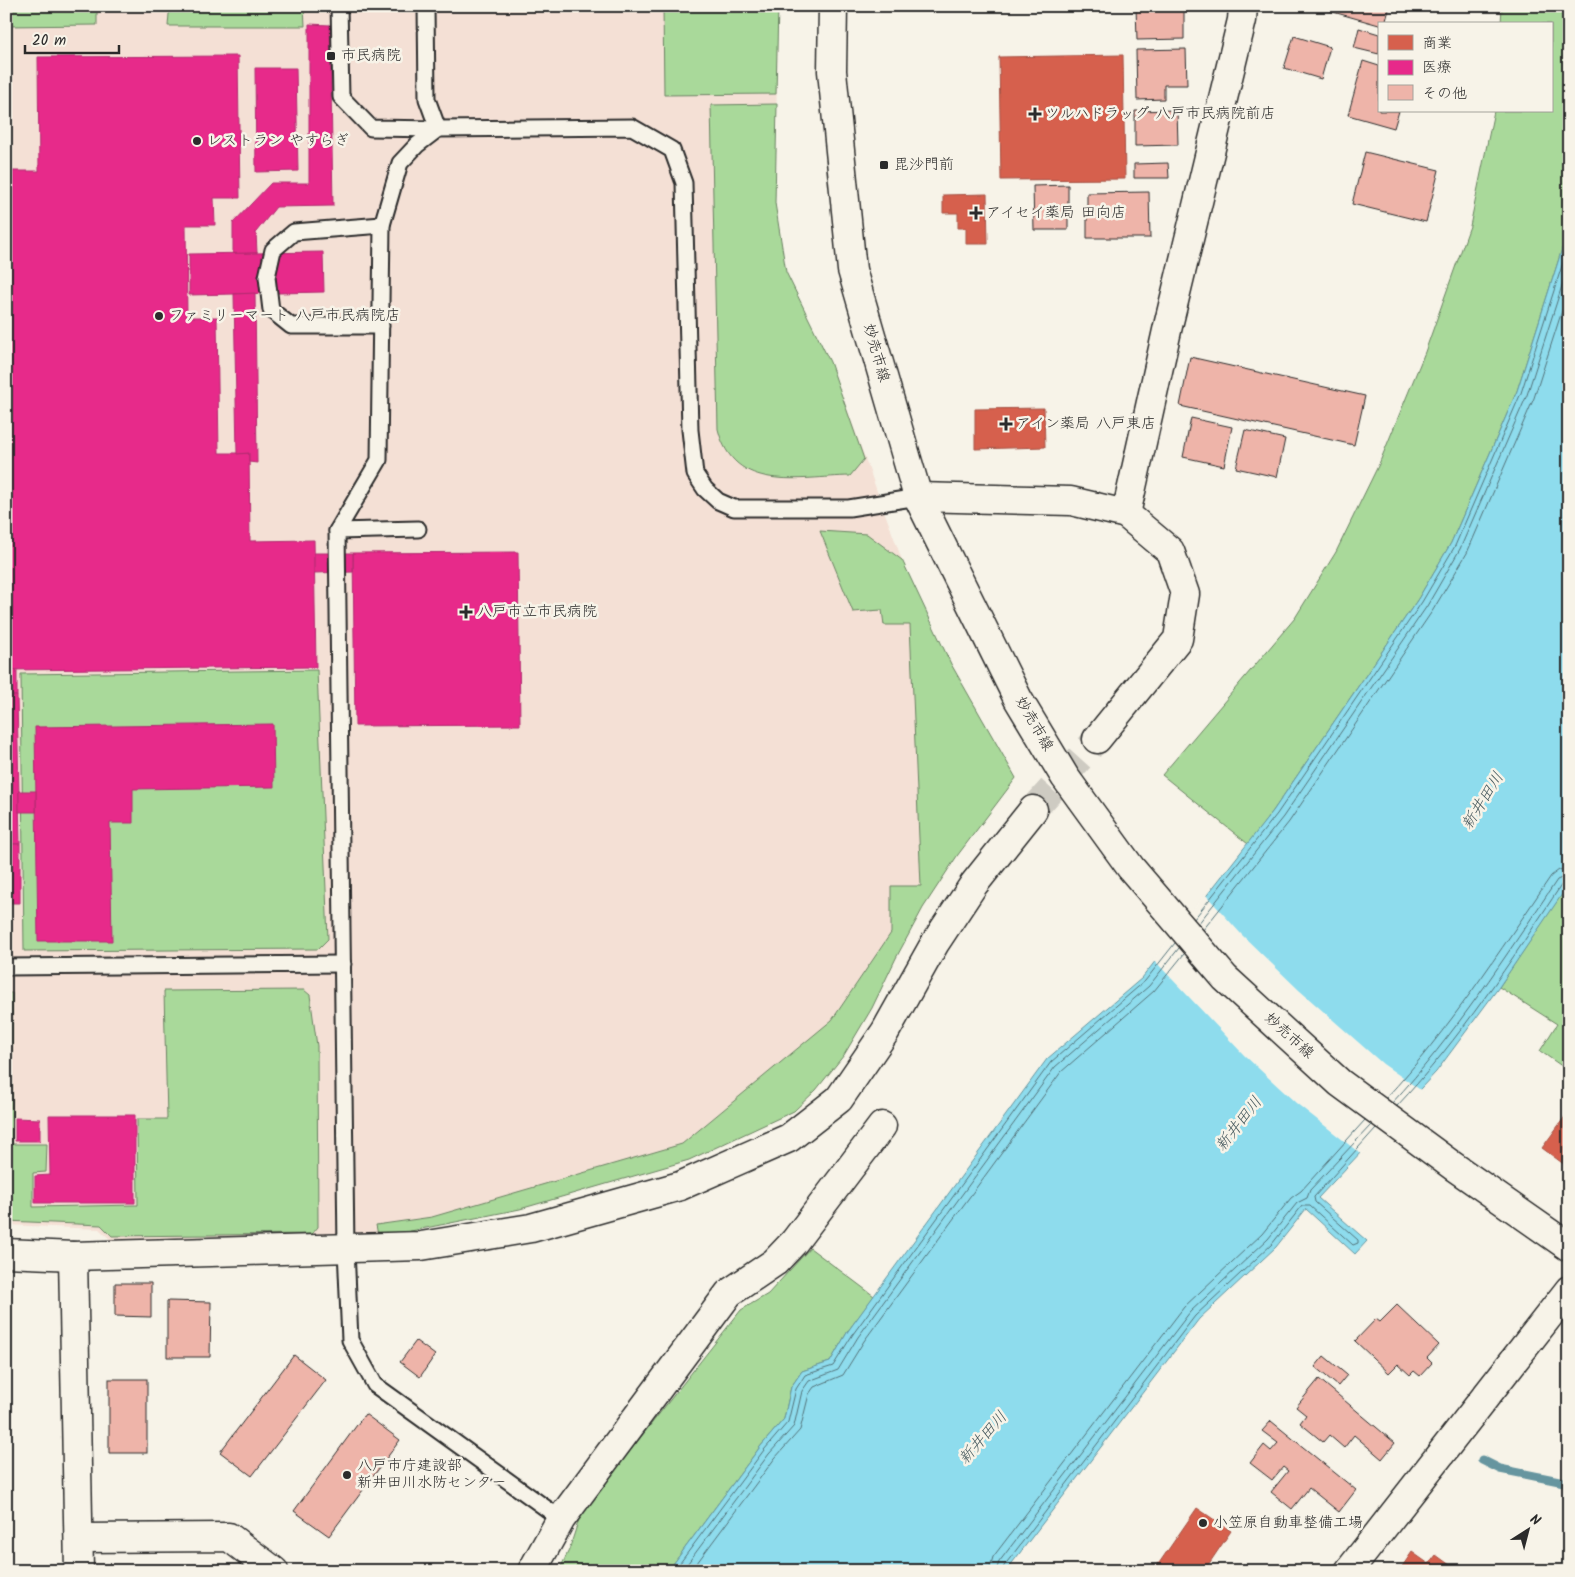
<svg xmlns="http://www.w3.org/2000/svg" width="1575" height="1577" viewBox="0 0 1575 1577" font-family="Kalam,'Klee One',sans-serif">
<rect width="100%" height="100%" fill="#f7f3e8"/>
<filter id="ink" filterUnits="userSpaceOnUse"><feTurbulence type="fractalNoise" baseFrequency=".02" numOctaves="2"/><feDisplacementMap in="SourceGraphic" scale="10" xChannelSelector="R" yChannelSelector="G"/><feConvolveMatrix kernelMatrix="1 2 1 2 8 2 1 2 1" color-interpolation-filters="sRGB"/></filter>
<g filter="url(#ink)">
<path fill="#f4e0d5" d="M6,6h772l-3,197 11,69 44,90 72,198 49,104 65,114 -59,78 -34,52 -27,50 -24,50 -28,47 -28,35 -22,21 -105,49 -169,49 -129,26 -278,7 -14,-13 -93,-4z"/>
<g fill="#a9d99a" stroke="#6a8262">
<path d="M6,6h91v19l-91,1z"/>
<path d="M175,6h129l1,20h-137l1,-12z"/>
<path d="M663,6h115l-2,88 -112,1z"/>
<path d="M1502,6h67v221l-52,164 -66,152 -33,56 -145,212 -25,33 -86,-69 133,-157 41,-66 43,-88 46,-112 45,-126 24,-115h57v-87h-50z"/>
<path d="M777,104l-2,99 11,69 44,90 34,97 -14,17c-51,1 -116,18 -132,-47l-7,-324z"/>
<path d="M820,531l47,3 35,26 49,104 65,114 -59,78 -34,52 -27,50 -24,50 -28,47 -28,35 -22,21 -105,49 -169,49 -129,26h-13l-2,-10 56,-8 250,-73 150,-124 59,-87v-47h30l-11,-261h-26l-2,-15 -29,2z"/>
<path d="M317,670l11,269 -10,10 -294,2 -3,-277z"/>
<path d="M1567,886l2,171 -6,10 -23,-16 17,-27 -58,-37z"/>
<path d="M304,990l6,5 7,51 1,181 -6,7 -200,2 -11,-11 -95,-4v-228h6v151h35l-1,28 -13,1v34l105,-2 -1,-86h30l-3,-128z"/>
<path d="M810,1248l64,48 -26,35 -18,31 -28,9 -11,16 -7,32 -24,28 -92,124h-109l10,-21 12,-37 160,-203 27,-16z"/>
</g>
<path fill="#8edced" stroke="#66959f" d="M1569,227v657l-70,103 -63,85 -118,126 49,43 -12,13 -49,-45 -30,38 -77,72 -193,252h-338l92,-124 24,-28 7,-32 11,-16 28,-9 18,-31 199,-272 95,-81 131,-167 145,-212 33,-56 66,-152z"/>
<path fill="#f7f3e8" d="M1205,894l37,41 57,55 84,74 39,27 -60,64 -66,-52 -52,-48 -91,-96z"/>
<g fill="#d6604d" stroke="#a35043">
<path d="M1123,55l2,124 -124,1 -2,-123z"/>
<path d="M987,194l1,50h-22v-16h-8v-15h-15v-18z"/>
<path d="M1044,408l1,39 -70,2v-40z"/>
<path d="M1569,1111v48l-4,6 -23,-17z"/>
<path d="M1197,1508l34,23 -27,40h-40l-7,-5z"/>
<path d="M1412,1552l17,12 7,-9 22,16h-59z"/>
</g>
<g fill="#e7298a" stroke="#af2a6e">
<path d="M309,24l21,1 3,181 -57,1 -20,25 1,21 -24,1v-31l38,-40h38z"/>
<path d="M238,56l2,142h-26l1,27h-29l1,92h30l2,136h30l1,88 64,-1 2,127 -310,3v-499h33l-1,-114z"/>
<path d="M255,68h41l2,103 -42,1z"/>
<path d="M323,252l1,40 -135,3v-41z"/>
<path d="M255,293l2,170 -8,-1v-9l-12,1 -3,-160z"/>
<path d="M518,552l2,173 -165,1 -2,-173z"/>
<path d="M314,553h39v19l-39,1z"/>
<rect x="6" y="670" width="11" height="26"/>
<path d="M6,696h11l3,148h-14z"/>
<path d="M273,724l1,63 -141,2v34h-23l2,118h-74l-3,-214z"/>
<rect x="19" y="791" width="17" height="21"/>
<path d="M6,844h14v59h-13z"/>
<path d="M6,885l2,67 -2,1z"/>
<path d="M49,1115h86v88h-100v-27l15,-1z"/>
<path d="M15,1118l25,1v22h-25z"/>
</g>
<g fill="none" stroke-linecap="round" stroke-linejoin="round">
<g stroke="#537279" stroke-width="1">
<path d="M1194,919l83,-105 145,-212 33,-56 66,-153 48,-149"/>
<path d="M1198,924l85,-107 144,-211 33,-57 67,-154 42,-131"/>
<path d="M1203,930l86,-108 144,-212 34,-57 67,-155 35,-109"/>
<path d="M1386,1098c63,-68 113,-146 165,-222l8,-6 10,-2"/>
<path d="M1392,1103c63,-68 113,-146 165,-223l12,-5"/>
<path d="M1397,1106c63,-67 114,-145 165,-222l7,-2"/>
<path d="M674,1571l90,-121 24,-28 8,-33 9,-14 28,-9 20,-32 198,-272 94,-81 30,-38"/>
<path d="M682,1571l87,-117 25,-28 8,-35 7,-10 29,-11 20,-33 197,-270 94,-81 30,-38"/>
<path d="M691,1571l84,-113 25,-28 9,-36 5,-7 29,-12 21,-34 197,-269 93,-81 30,-37"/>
<path d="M989,1571l4,-14 191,-250 78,-73 29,-36 10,-7 64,-71"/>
<path d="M996,1571l3,-9 191,-250 78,-73 29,-36 10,-5 3,-8 61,-65"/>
<path d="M1003,1571l1,-5 191,-250 77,-72 30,-38h8l43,39 5,-2v-3l-43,-38 -1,-5 62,-69"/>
</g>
<path stroke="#66959f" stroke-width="9" d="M1482,1460l18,9 69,14"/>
</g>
<g fill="#eeb4a9" stroke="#2b2b2b">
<path d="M1136,6h48v33l-47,1z"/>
<path d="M1312,6h78l-5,18 -6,1z"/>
<path d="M1359,28l20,6v20l-25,-6z"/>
<path d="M1294,36l36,11 -9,32 -37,-11z"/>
<path d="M1186,49l1,36h-23v14l-27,1 -1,-50z"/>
<path d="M1363,61l16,5v45h20l-5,17 -46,-13z"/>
<path d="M1177,110l1,35 -43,1v-35z"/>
<path d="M1365,152l74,18 -13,52 -74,-18z"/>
<path d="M1168,163l1,15h-35v-14z"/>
<path d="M1068,185v45h-34l-1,-44z"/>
<path d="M1149,192l1,46h-63v-45z"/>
<path d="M1190,357l175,39 -11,49 -174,-39z"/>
<path d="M1191,418l41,9 -8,39 -41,-9z"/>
<path d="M1245,430l40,9 -8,38 -41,-9z"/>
<path d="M115,1283h36v34l-36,-1z"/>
<path d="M167,1301l44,1 -1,55h-43z"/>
<path d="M1397,1305l42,40 -12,13 5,5 -12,13 -6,-5 -4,4 -12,-11 -9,9 -34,-32 21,-22 4,3z"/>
<path d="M416,1341l19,14 -15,22 -20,-15z"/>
<path d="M294,1355l32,25 -74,96 -32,-24z"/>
<path d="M1324,1356l23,19 -9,11 -23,-19z"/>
<rect x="109" y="1379" width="38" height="74"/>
<path d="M1319,1379l76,64 -13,16 -28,-24 -10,13 -15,-13 -6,7 -23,-19 6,-8 -10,-8z"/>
<path d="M365,1414l35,26 -71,96 -35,-25z"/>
<path d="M1271,1421l85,69 -17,22 -30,-24 -17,21 -21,-17 17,-21 -5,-4 -11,13 -22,-17 14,-18 7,6 7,-8 -16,-12z"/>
</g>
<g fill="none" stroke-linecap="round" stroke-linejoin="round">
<path stroke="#cecbc2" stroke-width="28" stroke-dasharray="28 14" stroke-linecap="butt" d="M1033,810l64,-71"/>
<g stroke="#2b2b2b" stroke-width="19">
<g id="service">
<path d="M339,6l2,91 30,31 67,1 194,-2 40,23 12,33 6,247 5,44 10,15 13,12 16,7h115l69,-11"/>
<path d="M426,6l1,93 11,30"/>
<path d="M438,129l-21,16 -17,18 -18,62 -3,235 -42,71 9,718 4,91 25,45 186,134"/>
<path d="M381,326h-90l-20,-16 -4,-33 6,-27 21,-18 88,-7"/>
<path d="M337,531l81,-2"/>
<path d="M6,967l337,-3"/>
</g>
</g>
<g stroke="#2b2b2b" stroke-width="31">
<g id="minor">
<path d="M918,497l153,4 55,13 44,37 15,43 -7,45 -81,100"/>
<path d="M1126,514l42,-188 74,-306 1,-14"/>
<path d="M6,1253l67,3 348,-10 110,-18 149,-42 109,-48 50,-39 46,-67 50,-89 39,-59 59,-74"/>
<path d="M73,1256l6,315"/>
<path d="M79,1538l150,-1 45,34"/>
<path d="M532,1571l29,-52 168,-226 46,-31 19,-20 88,-116"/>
</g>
</g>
<g stroke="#2b2b2b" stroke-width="31">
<path id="tertiary" d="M1349,1571l220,-281"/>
</g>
<g stroke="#2b2b2b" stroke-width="31">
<path id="secondary" d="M833,6l-1,65 20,199 66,227 100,202 47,78 66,91 94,110 115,105 113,83 116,81"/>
</g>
<use href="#service" stroke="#f7f3e8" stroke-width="15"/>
<use href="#minor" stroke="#f7f3e8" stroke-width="28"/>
<use href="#tertiary" stroke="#f7f3e8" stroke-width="28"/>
<use href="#secondary" stroke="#f7f3e8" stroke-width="28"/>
</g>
</g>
<g fill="#2b2b2b" stroke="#f7f3e8" stroke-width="2">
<rect x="326" y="51" width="10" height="10" rx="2.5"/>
<path d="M1032.5 106.5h5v5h5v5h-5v5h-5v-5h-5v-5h5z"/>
<circle cx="197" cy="141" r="5"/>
<rect x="879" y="160" width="10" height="10" rx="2.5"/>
<path d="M973.5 205.5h5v5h5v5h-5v5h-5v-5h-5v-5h5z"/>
<circle cx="159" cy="316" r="5"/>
<path d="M1003.5 416.5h5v5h5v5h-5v5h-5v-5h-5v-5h5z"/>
<path d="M463.5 604.5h5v5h5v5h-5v5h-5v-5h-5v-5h5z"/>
<circle cx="347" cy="1475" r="5"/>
<circle cx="1203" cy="1523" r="5"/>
</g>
<g text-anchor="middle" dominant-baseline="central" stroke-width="5" stroke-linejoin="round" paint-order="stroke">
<g font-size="15" fill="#2b2b2b" stroke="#f7f3e8" text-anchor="start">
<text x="341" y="56">市民病院</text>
<text x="1045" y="114">ツルハドラッグ 八戸市民病院前店</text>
<text x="207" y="141">レストラン やすらぎ</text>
<text x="894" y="165">毘沙門前</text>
<text x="986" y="213">アイセイ薬局 田向店</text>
<text x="169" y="316">ファミリーマート 八戸市民病院店</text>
<text x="1016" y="424">アイン薬局 八戸東店</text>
<text x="477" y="612">八戸市立市民病院</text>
<text x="357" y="1466">八戸市庁建設部<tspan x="357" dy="17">新井田川水防センター</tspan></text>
<text x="1213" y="1523">小笠原自動車整備工場</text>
</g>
<g font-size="15" fill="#2b2b2b" stroke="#f7f3e8">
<text transform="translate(876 353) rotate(74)">妙売市線</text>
<text transform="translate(1034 724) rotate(60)">妙売市線</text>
<text transform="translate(1289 1036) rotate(42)">妙売市線</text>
</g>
<g font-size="16" font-style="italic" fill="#44575c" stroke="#f7f3e8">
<text transform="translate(1483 801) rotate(-58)">新井田川</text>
<text transform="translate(1239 1124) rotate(-52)">新井田川</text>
<text transform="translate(983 1438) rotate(-49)">新井田川</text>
</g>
</g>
<rect width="1575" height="1577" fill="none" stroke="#f7f3e8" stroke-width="25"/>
<rect x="12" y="12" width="1550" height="1552" fill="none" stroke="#2b2b2b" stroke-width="2" filter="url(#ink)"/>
<rect x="1378" y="22" width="175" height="90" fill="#f7f3e8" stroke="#a5a39c"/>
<rect x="1388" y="35" width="25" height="15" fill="#d6604d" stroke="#a5a39c"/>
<text x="1422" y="48" font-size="15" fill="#2b2b2b">商業</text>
<rect x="1388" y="60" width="25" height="15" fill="#e7298a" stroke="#a5a39c"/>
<text x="1422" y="72" font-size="15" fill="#2b2b2b">医療</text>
<rect x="1388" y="85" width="25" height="15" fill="#eeb4a9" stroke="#a5a39c"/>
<text x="1422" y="98" font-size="15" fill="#2b2b2b">その他</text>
<g transform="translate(1528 1530) rotate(36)" stroke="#f7f3e8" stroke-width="4" paint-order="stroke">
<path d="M0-4L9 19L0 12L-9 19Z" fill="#2b2b2b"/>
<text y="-8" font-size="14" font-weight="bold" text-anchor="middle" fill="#2b2b2b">N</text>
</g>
<path d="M25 45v8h94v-8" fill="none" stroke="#2b2b2b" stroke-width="2.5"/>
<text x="32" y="45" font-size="15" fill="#2b2b2b" stroke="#f7f3e8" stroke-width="4" paint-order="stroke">20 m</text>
</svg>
